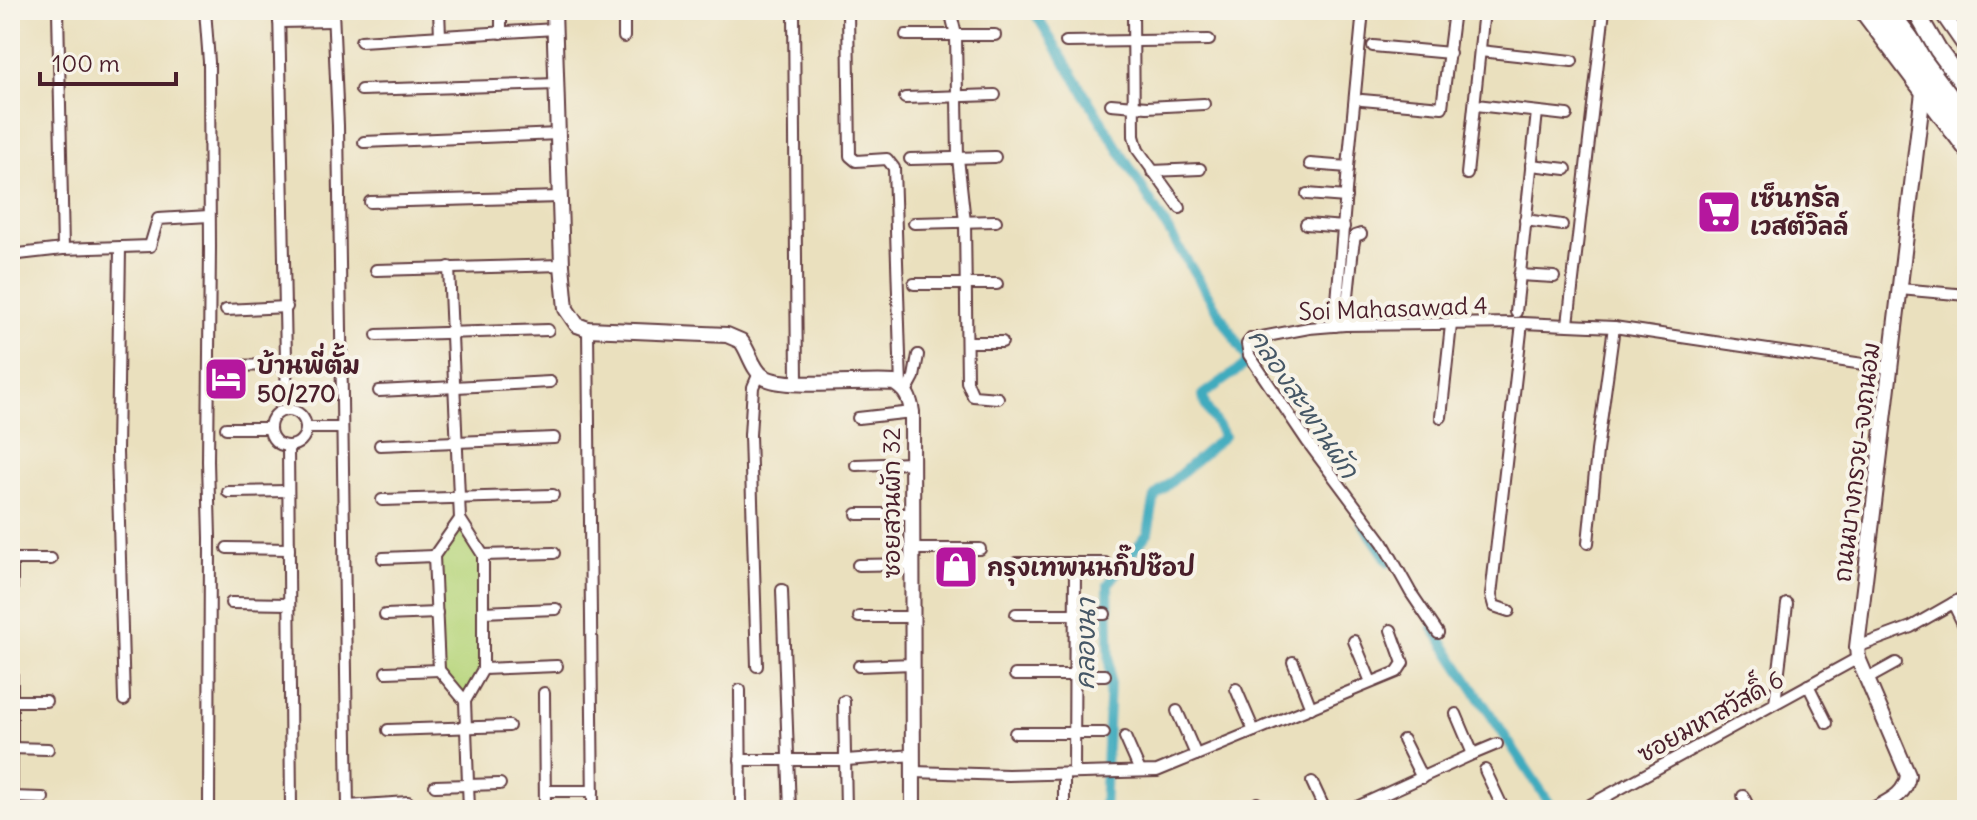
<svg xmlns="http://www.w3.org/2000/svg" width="1977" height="820" viewBox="0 0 1977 820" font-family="Delius,'Playpen Sans Thai',sans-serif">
<rect width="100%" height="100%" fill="#f7f3e8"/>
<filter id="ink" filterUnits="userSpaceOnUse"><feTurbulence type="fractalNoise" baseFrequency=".0125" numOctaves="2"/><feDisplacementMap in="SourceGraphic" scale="16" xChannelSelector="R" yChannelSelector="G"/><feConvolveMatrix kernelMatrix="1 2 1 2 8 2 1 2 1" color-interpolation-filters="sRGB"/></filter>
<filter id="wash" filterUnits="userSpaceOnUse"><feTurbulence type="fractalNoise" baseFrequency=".006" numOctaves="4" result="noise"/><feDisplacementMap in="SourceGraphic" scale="32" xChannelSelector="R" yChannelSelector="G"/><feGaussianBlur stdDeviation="1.8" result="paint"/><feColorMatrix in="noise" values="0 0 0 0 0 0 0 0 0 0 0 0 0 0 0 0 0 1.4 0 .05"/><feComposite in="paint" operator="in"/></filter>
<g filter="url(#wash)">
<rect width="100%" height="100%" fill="#eae0be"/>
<path fill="#b7d57b" stroke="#807a53" stroke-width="2" d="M460,519l23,36v114l-18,32 -26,-31 -5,-114z"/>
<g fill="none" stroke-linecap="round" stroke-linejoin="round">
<g stroke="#3fabbe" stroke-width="10">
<path d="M1033,10l218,355"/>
<path d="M1362,522l27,40"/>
<path d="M1433,628l121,182"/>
<path d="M1104,810l6,-128 -2,-98 40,-51 7,-37 69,-60 -19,-31 -2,-10 46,-33"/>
</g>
</g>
</g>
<g filter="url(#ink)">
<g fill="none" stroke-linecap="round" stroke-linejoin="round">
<g stroke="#623c41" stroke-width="14">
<g id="street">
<path d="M58,10l5,239"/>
<path d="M205,10l4,52 1,185 -2,214 2,77 -1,272"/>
<path d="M279,10l8,399"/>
<path d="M333,10l5,116 10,684"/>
<path d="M439,10l1,26"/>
<path d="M501,10v23"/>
<path d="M794,10l3,372"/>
<path d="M848,10l2,146 6,5 31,-2 7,9 7,219"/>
<path d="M950,10l6,25 2,123 7,64 2,160 6,14 25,2"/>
<path d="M1133,10l1,126 4,14 42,58"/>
<path d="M279,22l54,-1"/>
<path d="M906,35h89"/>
<path d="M624,37v-27"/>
<path d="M361,41l194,-12"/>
<path d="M1066,42l143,-2"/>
<path d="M1373,46l77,7"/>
<path d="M1480,51l92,10"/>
<path d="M361,90l197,-6"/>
<path d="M905,98l90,-3"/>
<path d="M1362,100l80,7 12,-97"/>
<path d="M1111,104l36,3 57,-3"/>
<path d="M1476,105l91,10"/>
<path d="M364,142l194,-8"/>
<path d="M910,159l85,-2"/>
<path d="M1310,164l38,3 -13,159"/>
<path d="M1531,165l35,4"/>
<path d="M1348,167l15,-157"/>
<path d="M1152,171l48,-2"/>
<path d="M1467,174l17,-164"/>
<path d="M1307,194l39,3"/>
<path d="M370,202l191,-5"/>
<path d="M1525,220l37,5"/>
<path d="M914,223l82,-2"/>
<path d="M1306,224l38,3"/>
<path d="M120,248l-3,204 7,248"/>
<path d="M10,255l53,-6 87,-3 8,-27 51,-3"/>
<path d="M449,267l11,252 23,36v114l-18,32 4,109"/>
<path d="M376,270l186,-5"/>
<path d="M1519,275l35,2"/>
<path d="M914,284h83"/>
<path d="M1900,289l67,6"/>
<path d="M226,310l61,-3"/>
<path d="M1516,312l21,-200"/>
<path d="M1568,324l36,-314"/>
<path d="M1345,325l8,-78 2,-11 6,-2"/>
<path d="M588,329l5,481"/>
<path d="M377,335l171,-5"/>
<path d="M967,342h35"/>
<path d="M227,366l60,-1"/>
<path d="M379,391l171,-9"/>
<path d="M906,392l8,-15 4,-22"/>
<circle cx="288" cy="428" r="18"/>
<path d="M1441,417l10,-92"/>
<path d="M858,418l54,-6"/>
<path d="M226,428h43"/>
<path d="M306,428h36"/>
<path d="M380,445l174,-7"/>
<path d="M288,446l3,364"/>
<path d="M856,465l56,-2"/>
<path d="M228,492l60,-1"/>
<path d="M382,500l171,-5"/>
<path d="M857,514h56"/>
<path d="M460,519l-26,37 5,114 26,31"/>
<path d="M1588,543l9,-92 17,-124"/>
<path d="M227,548l62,1"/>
<path d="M913,549h67"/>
<path d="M483,555l71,-2"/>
<path d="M383,558l51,-2"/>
<path d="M10,559h41"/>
<path d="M1016,563h89"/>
<path d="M858,565l56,-1"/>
<path d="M782,590l8,220"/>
<path d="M231,603l58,1"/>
<path d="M1953,603l14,29"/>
<path d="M1509,611l-15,-5 -3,-11 31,-272"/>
<path d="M483,612l73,-3"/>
<path d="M1016,614h89"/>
<path d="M385,615l52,-2"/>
<path d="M859,617h54"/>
<path d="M1438,633l-27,-40 -28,-50 -76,-102 -58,-86 -2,-11 4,-5 58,-11 36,-3 177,-2 92,4 276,41"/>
<path d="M1354,641l17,41"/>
<path d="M1857,647l54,-20 56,-32"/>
<path d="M1293,662l18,46"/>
<path d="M757,666l-7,-231 3,-48 6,-14"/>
<path d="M859,666l54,-2"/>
<path d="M483,669l74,-3"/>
<path d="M386,672l53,-2"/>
<path d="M1015,675h90"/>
<path d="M1867,679l29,-16"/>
<path d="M1808,685l19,38"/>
<path d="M1236,689l18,42"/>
<path d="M740,690l1,120"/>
<path d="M544,693l1,117"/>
<path d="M10,701h36"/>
<path d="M844,701l2,109"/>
<path d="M1775,703l12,-99"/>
<path d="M1177,711l19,44"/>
<path d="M388,730l121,-4"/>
<path d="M1015,733h89"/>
<path d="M1125,737l15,34"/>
<path d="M1403,740l19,38"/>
<path d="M10,748l38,1"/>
<path d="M1473,754l24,-10"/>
<path d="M740,760h106l68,-5"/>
<path d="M1485,770l16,34"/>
<path d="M914,772l94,3 149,-4 240,-99 6,-9 -12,-33"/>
<path d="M1074,773l1,-210"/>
<path d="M1064,774v36"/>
<path d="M1312,782l13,28"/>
<path d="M435,786l65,-2"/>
<path d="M545,791h48"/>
<path d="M1743,796l7,14"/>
<path d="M10,797l33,1"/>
<path d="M1257,803l4,7"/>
<path d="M348,806l60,-4"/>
<path d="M12,810v-251"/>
<path d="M1350,810l123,-56 -17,-40"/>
<path d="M1581,810l277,-152"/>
</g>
</g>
<g stroke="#623c41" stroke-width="18">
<g id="secondary">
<path d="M554,10l8,255 4,44 11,16 11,4 139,6 14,6c8,10 12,30 23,36 21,13 101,3 130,6 12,7 16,15 18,29l1,398"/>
<path d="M1861,10l106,141"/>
<path d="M1940,10l27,39"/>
<path d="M1873,810c16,-9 33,-15 35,-35l-50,-117 -1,-11 66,-555"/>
</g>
</g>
<g stroke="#623c41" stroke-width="20">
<g id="primary">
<path d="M1874,10l68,92 25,25"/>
<path d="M1889,10l78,103"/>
<path d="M1952,130l15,13"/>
</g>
</g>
<use href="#street" stroke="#fff" stroke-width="10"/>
<use href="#secondary" stroke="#fff" stroke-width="14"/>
<use href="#primary" stroke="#fff" stroke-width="16"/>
<g stroke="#623c41" stroke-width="20" stroke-linecap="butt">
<path id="primary-bridge" d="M1915,10l23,40 29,39"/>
</g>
<use href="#primary-bridge" stroke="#fff" stroke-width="16"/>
</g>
</g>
<defs>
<g id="supermarket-square" transform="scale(2.3)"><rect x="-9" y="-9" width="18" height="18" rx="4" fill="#b5179e" stroke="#f7f3e8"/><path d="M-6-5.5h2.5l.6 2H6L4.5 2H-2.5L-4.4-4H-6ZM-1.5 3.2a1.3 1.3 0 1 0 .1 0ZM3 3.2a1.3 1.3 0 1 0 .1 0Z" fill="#fff"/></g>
<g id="hotel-square" transform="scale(2.3)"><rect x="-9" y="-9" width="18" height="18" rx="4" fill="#b5179e" stroke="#f7f3e8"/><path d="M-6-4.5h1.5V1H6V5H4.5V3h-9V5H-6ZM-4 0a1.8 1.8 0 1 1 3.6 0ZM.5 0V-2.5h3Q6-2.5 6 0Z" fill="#fff"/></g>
<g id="shop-square" transform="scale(2.3)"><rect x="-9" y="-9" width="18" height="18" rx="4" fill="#b5179e" stroke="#f7f3e8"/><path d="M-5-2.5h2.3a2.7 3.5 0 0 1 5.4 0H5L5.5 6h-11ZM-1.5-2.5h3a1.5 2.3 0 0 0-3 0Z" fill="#fff"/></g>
</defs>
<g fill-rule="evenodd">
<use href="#supermarket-square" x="1719" y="212"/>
<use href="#hotel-square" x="226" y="379"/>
<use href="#shop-square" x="956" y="567"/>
</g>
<g text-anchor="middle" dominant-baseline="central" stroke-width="8" stroke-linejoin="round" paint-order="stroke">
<g font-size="24" font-weight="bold" fill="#4a1f2b" stroke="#f7f3e8" text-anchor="start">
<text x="1750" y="198">เซ็นทรัล<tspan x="1750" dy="28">เวสต์วิลล์</tspan></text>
<text x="257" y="365">บ้านพี่ตั้ม<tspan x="257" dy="28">50/270</tspan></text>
<text x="987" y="567">กรุงเทพนนกิ๊ปช๊อป</text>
</g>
<g font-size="24" fill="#4a1f2b" stroke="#f7f3e8">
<text transform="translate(1393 308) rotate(-2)">Soi Mahasawad 4</text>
<text transform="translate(1856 462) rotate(-83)">ถนนบางกรวย-จงถนอม</text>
<text transform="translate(891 503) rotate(-90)">ซอยสวนผัก 32</text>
<text transform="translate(1710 716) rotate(-29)">ซอยมหาสวัสดิ์ 6</text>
</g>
<g font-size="26" font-style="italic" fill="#465766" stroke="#f7f3e8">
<text transform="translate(1304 403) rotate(56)">คลองสะพานผัก</text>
<text transform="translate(1085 644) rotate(-89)">คลองนา</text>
</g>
</g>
<rect width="1977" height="820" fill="none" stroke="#f7f3e8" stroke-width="40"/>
<path d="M40 72v12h136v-12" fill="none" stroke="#4a1f2b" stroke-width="4"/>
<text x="52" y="72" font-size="24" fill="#4a1f2b" stroke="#f7f3e8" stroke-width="6" paint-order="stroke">100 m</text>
</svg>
